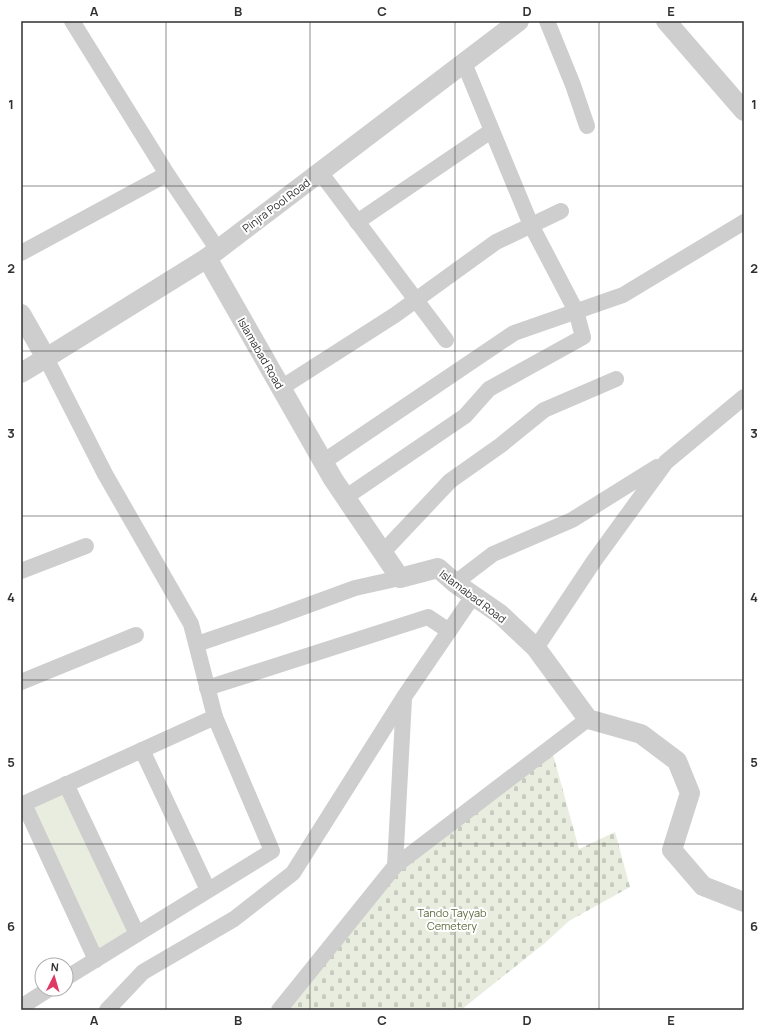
<svg xmlns="http://www.w3.org/2000/svg" width="765" height="1031" viewBox="0 0 765 1031" font-family="Manrope,sans-serif">
<defs>
<pattern id="cemetery-stones" width="16" height="16" patternUnits="userSpaceOnUse"><rect width="16" height="16" fill="#e9eddf"/><path d="M2 7V4a2 2 0 0 1 4 0v3zM10 15v-3a2 2 0 0 1 4 0v3z" fill="#c8ccc0"/></pattern>
</defs>
<rect width="100%" height="100%" fill="#fff"/>
<path fill="#e9eddf" d="M66,784l71,150 -41,26 -72,-156z"/>
<path fill="url(#cemetery-stones)" d="M551,747l28,102 36,-17 15,55 -61,34 -23,21 -85,68h-180l114,-144z"/>
<g fill="none" stroke-linecap="round" stroke-linejoin="round">
<g stroke="#cecece" stroke-width="16">
<path d="M72,21l95,153 51,76"/>
<path d="M547,21l26,64 14,41"/>
<path d="M320,172l126,168"/>
<path d="M357,222l134,-91"/>
<path d="M21,253l146,-79"/>
<path d="M281,388l114,-73 101,-73 65,-31"/>
<path d="M323,462l191,-129 109,-38 121,-73"/>
<path d="M346,497l119,-81 24,-27 94,-52 -7,-26 -45,-86 -67,-162"/>
<path d="M383,552l67,-71 51,-36 43,-35 72,-31"/>
<path d="M21,571l65,-25"/>
<path d="M455,583l38,-29 79,-34 85,-53"/>
<path d="M197,644l79,-27 79,-29 45,-10"/>
<path d="M536,648l58,-87 72,-99 78,-65"/>
<path d="M21,682l115,-47"/>
<path d="M207,688l221,-71 21,14"/>
<path d="M142,750l66,140"/>
<path d="M66,784l71,150"/>
<path d="M24,804l72,156"/>
<path d="M21,805l194,-88 -24,-93 -86,-150 -59,-116"/>
<path d="M395,866l193,-147"/>
<path d="M66,978l206,-127 -57,-134"/>
<path d="M21,1007l28,-18"/>
<path d="M107,1010l36,-38 91,-53 59,-46 111,-176 69,-101"/>
<path d="M279,1010l116,-144 9,-167"/>
</g>
<g stroke="#cecece" stroke-width="20">
<path d="M666,21l78,90"/>
<path d="M207,258l126,221 67,99 38,-10 17,15 45,31 36,34 52,71 53,15 36,27 13,32 -18,57 31,36 41,16"/>
<path d="M21,314l25,44"/>
<path d="M21,373l25,-15 161,-100 312,-237"/>
</g>
</g>
<path fill="none" stroke="#313131" stroke-width="1" stroke-opacity="0.55" d="M166,21v989M310,21v989M455,21v989M599,21v989M21,186h723M21,351h723M21,516h723M21,680h723M21,844h723"/>
<g text-anchor="middle" dominant-baseline="central" stroke-width="4" stroke-linejoin="round" paint-order="stroke">
<g font-size="11" fill="#313131" stroke="#fff">
<text transform="translate(276 205) rotate(-37)">Pinjra Pool Road</text>
<text transform="translate(261 353) rotate(60)">Islamabad Road</text>
<text transform="translate(473 596) rotate(37)">Islamabad Road</text>
</g>
<g font-size="11" fill="#5c6c3e" stroke="#fff">
<text x="452" y="912">Tando Tayyab<tspan x="452" dy="13">Cemetery</tspan></text>
</g>
</g>
<rect width="765" height="1031" fill="none" stroke="#ffffff" stroke-width="44"/>
<g transform="translate(54 977) rotate(5)"><circle r="19" fill="#ffffff" stroke="#adadad"/>
<path d="M0-3L7 15L0 10L-7 15Z" fill="#e13966"/>
<text y="-6" font-size="11" font-weight="bold" text-anchor="middle" fill="#313131">N</text>
</g>
<rect x="22" y="22" width="721" height="987" fill="none" stroke="#313131" stroke-width="1.5"/>
<g font-size="13" text-anchor="middle" font-weight="bold" fill="#313131">
<text x="94" y="16">A</text>
<text x="238" y="16">B</text>
<text x="382" y="16">C</text>
<text x="527" y="16">D</text>
<text x="671" y="16">E</text>
<text x="11" y="109">1</text>
<text x="754" y="109">1</text>
<text x="11" y="273">2</text>
<text x="754" y="273">2</text>
<text x="11" y="438">3</text>
<text x="754" y="438">3</text>
<text x="11" y="602">4</text>
<text x="754" y="602">4</text>
<text x="11" y="767">5</text>
<text x="754" y="767">5</text>
<text x="11" y="931">6</text>
<text x="754" y="931">6</text>
<text x="94" y="1025">A</text>
<text x="238" y="1025">B</text>
<text x="382" y="1025">C</text>
<text x="527" y="1025">D</text>
<text x="671" y="1025">E</text>
</g>
</svg>
